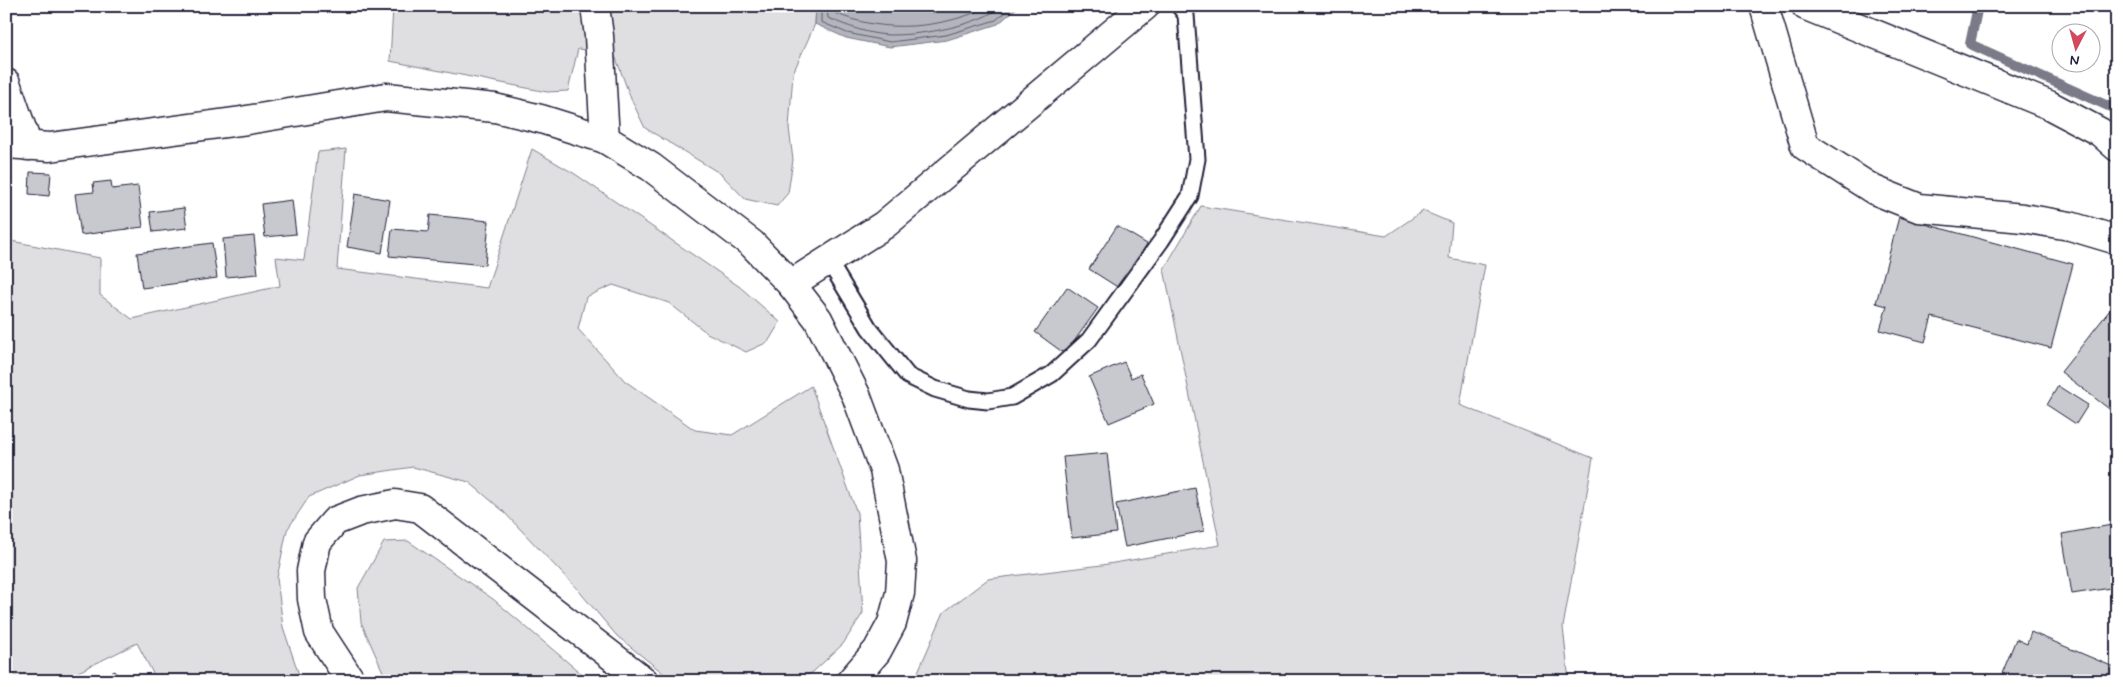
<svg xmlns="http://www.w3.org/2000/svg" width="2123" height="687" viewBox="0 0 2123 687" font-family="Mynerve,sans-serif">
<rect width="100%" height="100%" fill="#fff"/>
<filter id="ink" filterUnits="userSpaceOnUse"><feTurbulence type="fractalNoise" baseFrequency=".02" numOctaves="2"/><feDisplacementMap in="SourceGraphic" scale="10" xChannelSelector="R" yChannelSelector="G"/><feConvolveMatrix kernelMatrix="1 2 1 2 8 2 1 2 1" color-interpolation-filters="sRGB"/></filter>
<g filter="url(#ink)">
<g fill="#dfdfe2" stroke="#80808e">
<path d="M393,6h423l-1,18 -22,49 -4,55 4,32 -5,33 -11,13 -32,-7 -24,-25 -76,-46 -14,-29 -17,-46 -36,-4 -10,42 -21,1 -157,-31z"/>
<path d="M346,149l-9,120 150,19 45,-139 43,25 165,113 40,35 -12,20 -22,10 -39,-19 -38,-30 -56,-18 -27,12 -8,32 47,52 70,49 37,5 79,-49 46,127 6,100 -20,31 -30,28 -15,9h-125l-56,-45 -39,-46 -76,-80 -33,-28 -56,-15 -53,8 -51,22 -22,33 -10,48 6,49 18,54h-144l-20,-38 -77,38h-54v-457l5,17 89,17v37l32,24 148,-33 -4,-29 28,3 14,-108z"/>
<path d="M1201,206l185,30 37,-25 29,12 -3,35 36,7 -25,140 133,53 -30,169 6,54h-655l30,-69 44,-33 114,-14 118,-20 -56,-276z"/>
<path d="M408,541l85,58 97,82h-203l-26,-59 -3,-34 26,-46z"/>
</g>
<path fill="#b4b4bc" stroke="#7a7a88" d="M816,6h203l-21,18 -51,16 -57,7 -44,-9 -31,-14z"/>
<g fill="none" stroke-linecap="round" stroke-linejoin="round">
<g stroke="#5c5c6f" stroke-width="1">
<path d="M821,6v16l26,11 43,9 56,-7 50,-15 16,-14"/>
<path d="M827,6l1,12c19,8 42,17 63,17 31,0 87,-9 111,-29"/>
<path d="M835,6v7c48,21 108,16 155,-7"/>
</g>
<path stroke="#7a7a88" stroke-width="10" d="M1978,6l-8,38 147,66"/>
</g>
<g fill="#c8c8cf" stroke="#22223b">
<path d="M30,172l21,1 -2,23 -20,-2z"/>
<path d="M111,181l1,8 26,-3 5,41 -62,8 -6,-41 19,-2 -1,-9z"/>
<path d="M355,194l35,6 -8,53 -35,-6z"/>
<path d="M292,200l4,34 -31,3 -4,-33z"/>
<path d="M184,208l3,20 -34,4 -3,-20z"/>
<path d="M430,215l59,6 -4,44 -96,-9 3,-27 36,3z"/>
<path d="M1899,217l174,47 -22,84 -119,-31 -7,25 -45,-12 7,-24 -11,-3z"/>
<path d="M1117,226l30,18 -28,44 -30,-19z"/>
<path d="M254,236l4,38 -32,3 -3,-38z"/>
<path d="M212,243l5,35 -75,10 -5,-35z"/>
<path d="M1067,287l31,21 -33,46 -30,-22z"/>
<path d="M2117,301v114l-56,-43z"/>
<path d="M1124,362l7,16 10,-4 13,30 -45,19 -20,-46z"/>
<path d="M2058,386l30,19 -12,19 -29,-19z"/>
<path d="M1107,453l9,80 -44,5 -9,-81z"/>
<path d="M1195,488l9,43 -79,16 -9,-43z"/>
<path d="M2117,524v63l-45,7 -10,-60z"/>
<path d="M2031,632l85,36 -6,13h-111l17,-42 11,5z"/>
<path d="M115,671l5,10h-24v-1z"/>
</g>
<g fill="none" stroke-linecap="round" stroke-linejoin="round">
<g stroke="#22223b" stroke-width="19">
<path id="lane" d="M828,260l41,68 39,48 27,13 34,10 19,2 24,-4 40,-23 37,-34 72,-99 29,-45 7,-37 -11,-144 -7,-9"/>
</g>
<g stroke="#22223b" stroke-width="31">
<g id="street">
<path d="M595,6l4,30 6,103"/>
<path d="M1764,6l41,140 69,44 45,18 104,10 47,8 47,14"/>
<path d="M1806,6l243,99 51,27 17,15"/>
<path d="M6,83l22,63"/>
<path d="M6,144l44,3 191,-26 145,-24 109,11 46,11 64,20 46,28 101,77 39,40 27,35 38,76 28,75 18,91 -2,32 -8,30 -15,28 -26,30"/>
<path d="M791,284l93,-59 261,-219"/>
<path d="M351,681l-32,-49 -7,-33 -1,-28 6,-29 18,-21 26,-10 34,-7 25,4 224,173"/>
</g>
</g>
<use href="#lane" stroke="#fff" stroke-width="15"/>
<use href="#street" stroke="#fff" stroke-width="28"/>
</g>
</g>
<rect width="2123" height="687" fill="none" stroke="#fff" stroke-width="25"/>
<rect x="12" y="12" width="2098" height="662" fill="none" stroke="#22223b" stroke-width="2" filter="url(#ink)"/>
<g transform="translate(2076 48) rotate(186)"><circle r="24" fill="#ffffff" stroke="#a7a7b1"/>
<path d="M0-4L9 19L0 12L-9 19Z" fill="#d1495b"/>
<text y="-8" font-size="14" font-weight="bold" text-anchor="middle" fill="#22223b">N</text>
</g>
</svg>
